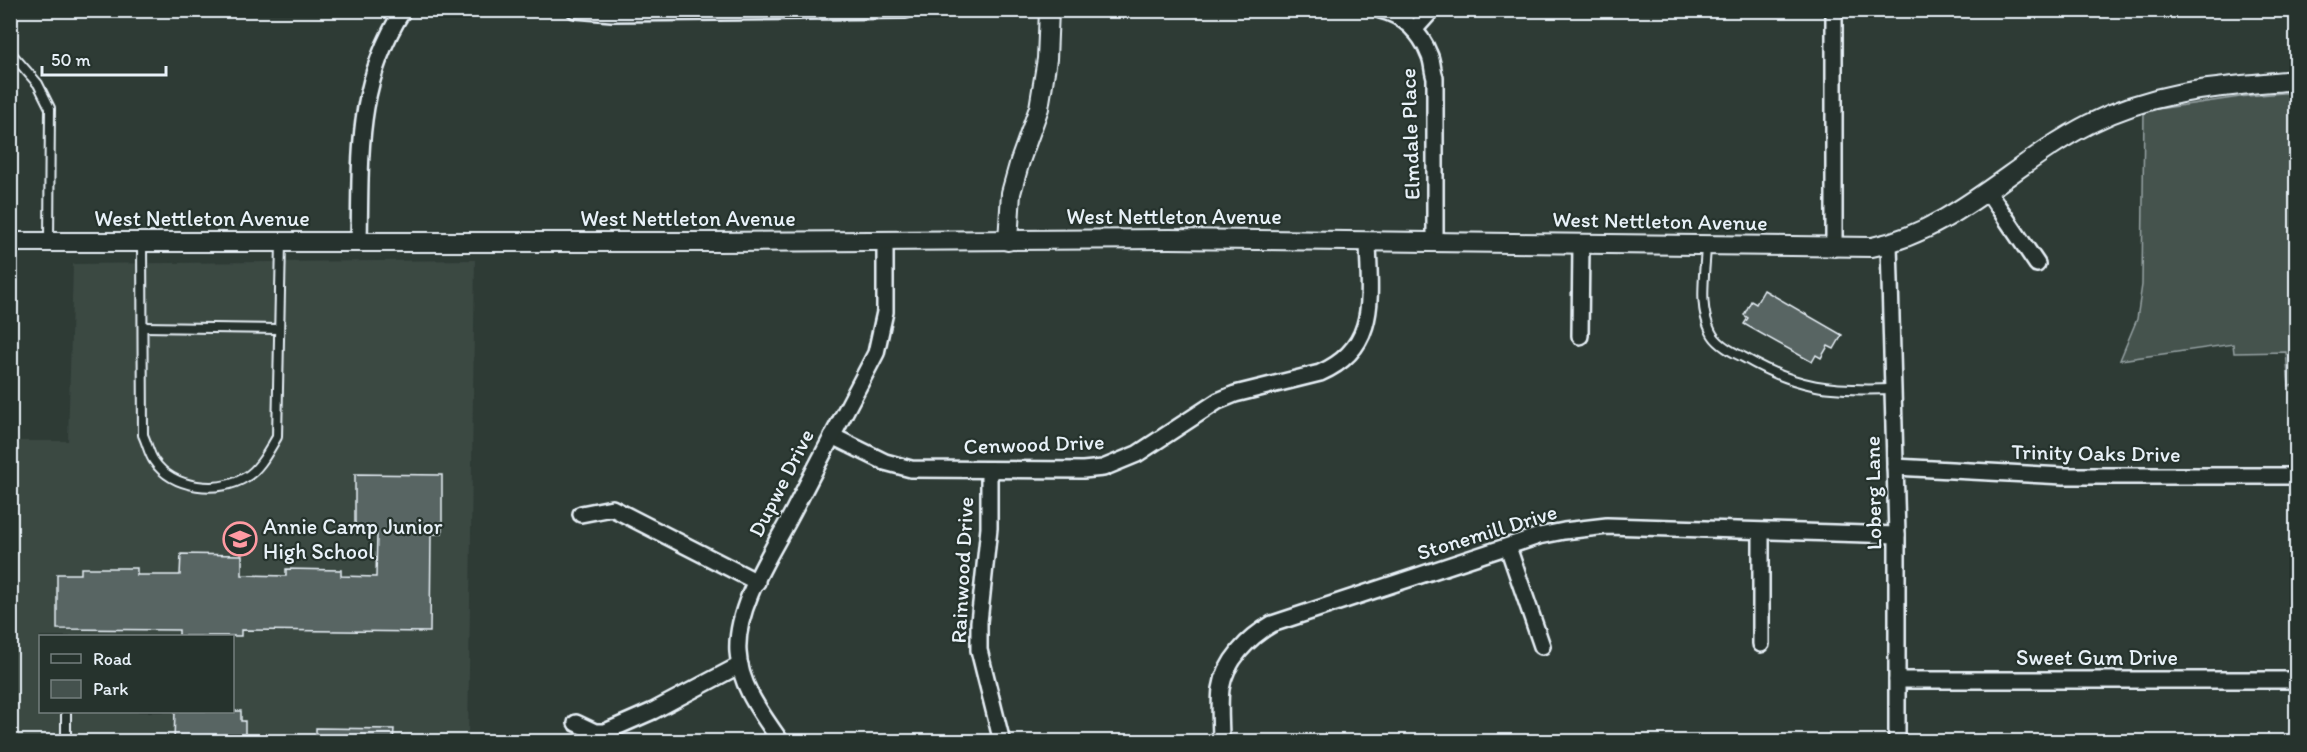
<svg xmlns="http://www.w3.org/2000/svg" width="2307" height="752" viewBox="0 0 2307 752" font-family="Itim,sans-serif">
<rect width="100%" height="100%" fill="#2e3b35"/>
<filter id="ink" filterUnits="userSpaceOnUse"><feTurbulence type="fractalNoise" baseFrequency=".0167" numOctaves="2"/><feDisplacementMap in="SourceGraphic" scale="12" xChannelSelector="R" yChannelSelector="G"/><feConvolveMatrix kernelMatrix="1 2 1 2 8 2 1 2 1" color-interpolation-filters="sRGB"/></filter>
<g filter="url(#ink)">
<path fill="#3b4843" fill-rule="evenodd" d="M475,260l-7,481h-457l-1,-300h58l5,-177zM40,636h192v76h-192z"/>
<path fill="#45524e" stroke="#96a2a3" stroke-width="1.5" d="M2296,92v293l-7,1 -3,-34 -52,1 -1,-9 -113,16 17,-41 5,-34 2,-174 103,-15z"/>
<g fill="#596563" stroke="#e8f1f8" stroke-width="1.5">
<path d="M1764,290l78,45 -8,14 -6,-3 -7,12 -5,-3 -4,7 -68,-38 4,-6 -4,-3 7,-14 5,3z"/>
<path d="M355,474l87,1v59h-11l-1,98 -189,-2v6h-62v-6l-122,-1v-55h24v-6h56v7h43l1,-21 61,1v20l44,1v-7l55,1v6l35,1 1,-44h-22z"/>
<path d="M175,711h66v10h4v20h-71z"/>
<path d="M316,728l78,1 -1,12h-77z"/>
</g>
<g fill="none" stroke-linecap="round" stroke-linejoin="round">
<g stroke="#e8f1f8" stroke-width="12">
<g id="service">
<path d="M10,52l28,32 12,24 -1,133"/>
<path d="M142,242l1,193c4,8 6,19 11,26 19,28 65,33 92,16 14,-8 23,-27 31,-40l4,-195"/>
<path d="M1706,246c-1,28 -8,60 5,86 5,11 21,20 32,25 55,32 88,34 150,32"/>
<path d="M144,327l134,2"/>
<path d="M66,712v30"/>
</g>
</g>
<g stroke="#e8f1f8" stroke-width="20">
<g id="minor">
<path d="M575,10l37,3 294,-3"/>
<path d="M1380,10c23,5 41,23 49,44 4,8 3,16 6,24v163"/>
<path d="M1834,10v238"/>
<path d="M1414,30l18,-20"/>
<path d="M1988,192l49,72"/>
<path d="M359,241c2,-85 -4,-155 44,-231"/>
<path d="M1889,244l8,291v207"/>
<path d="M1580,336l1,-91"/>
<path d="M832,436l53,26 26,7 172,1 20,-2 34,-14 81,-53 17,-7 85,-21c60,-26 49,-78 48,-132"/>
<path d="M1895,467l169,9h232"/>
<path d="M989,470v58l-10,94v28l23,92"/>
<path d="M581,514l31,-6 145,74"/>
<path d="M1761,532v112"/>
<path d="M1508,547l34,99"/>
<path d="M1897,680h399"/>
<path d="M576,723l19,9h10l48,-21 87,-46"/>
<path d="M781,742c-19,-28 -41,-55 -43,-90 -3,-47 35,-101 56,-142 27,-53 55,-105 82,-157l9,-41v-71"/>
<path d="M1221,742c0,-18 -2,-36 0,-53 4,-28 28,-52 51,-65l267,-88 25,-5 43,-5 290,9"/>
</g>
</g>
<g stroke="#e8f1f8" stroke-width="22">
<g id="tertiary">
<path d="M1008,241l3,-48 9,-32 19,-53 8,-49 2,-49"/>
<path d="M10,242h704l456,-3 702,8c84,-17 142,-85 217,-123 69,-35 132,-37 207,-44"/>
</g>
</g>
<use href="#service" stroke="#26332d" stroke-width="8"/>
<use href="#minor" stroke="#26332d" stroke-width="15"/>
<use href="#tertiary" stroke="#26332d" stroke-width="18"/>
</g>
</g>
<defs>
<g id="school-ring" transform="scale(1.725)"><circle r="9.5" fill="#26332d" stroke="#ff9aa2" stroke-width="1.5"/><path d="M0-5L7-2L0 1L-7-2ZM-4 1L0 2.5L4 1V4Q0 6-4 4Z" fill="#ff9aa2"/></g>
</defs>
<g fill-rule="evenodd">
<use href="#school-ring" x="240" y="539"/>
</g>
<g text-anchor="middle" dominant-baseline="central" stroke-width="4.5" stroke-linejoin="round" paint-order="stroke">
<g font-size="22" fill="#e8f1f8" stroke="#26332d">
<text transform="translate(1410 134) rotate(-92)">Elmdale Place</text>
<text x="1174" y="216">West Nettleton Avenue</text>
<text x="202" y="218">West Nettleton Avenue</text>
<text x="688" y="218">West Nettleton Avenue</text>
<text transform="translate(1660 221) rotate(1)">West Nettleton Avenue</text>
<text transform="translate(1034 444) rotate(-2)">Cenwood Drive</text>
<text transform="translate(2096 453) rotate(1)">Trinity Oaks Drive</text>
<text transform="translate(781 483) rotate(-63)">Dupwe Drive</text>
<text transform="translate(1873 493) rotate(-91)">Loberg Lane</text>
<text transform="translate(1487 532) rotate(-17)">Stonemill Drive</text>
<text transform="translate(962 570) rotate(-87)">Rainwood Drive</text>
<text x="2097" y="657">Sweet Gum Drive</text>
</g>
<g font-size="22" fill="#e8f1f8" stroke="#26332d" text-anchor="start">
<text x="263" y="526">Annie Camp Junior<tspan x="263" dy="25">High School</tspan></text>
</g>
</g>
<rect width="2307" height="752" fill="none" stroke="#26332d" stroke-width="36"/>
<rect x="18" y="18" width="2271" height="716" fill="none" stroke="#e8f1f8" stroke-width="2" filter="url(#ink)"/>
<rect x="39" y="635" width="195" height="78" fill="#26332d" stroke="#747f7e" stroke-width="1.5"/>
<rect x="51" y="654" width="30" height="9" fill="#26332d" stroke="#747f7e" stroke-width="1.5"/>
<text x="93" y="665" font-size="18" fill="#e8f1f8">Road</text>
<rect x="51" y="680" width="30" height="18" fill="#45524e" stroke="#747f7e" stroke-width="1.5"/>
<text x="93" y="695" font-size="18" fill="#e8f1f8">Park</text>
<path d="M42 66v9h124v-9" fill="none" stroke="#e8f1f8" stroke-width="3"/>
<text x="51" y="66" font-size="18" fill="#e8f1f8" stroke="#26332d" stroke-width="4.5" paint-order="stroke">50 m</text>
</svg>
